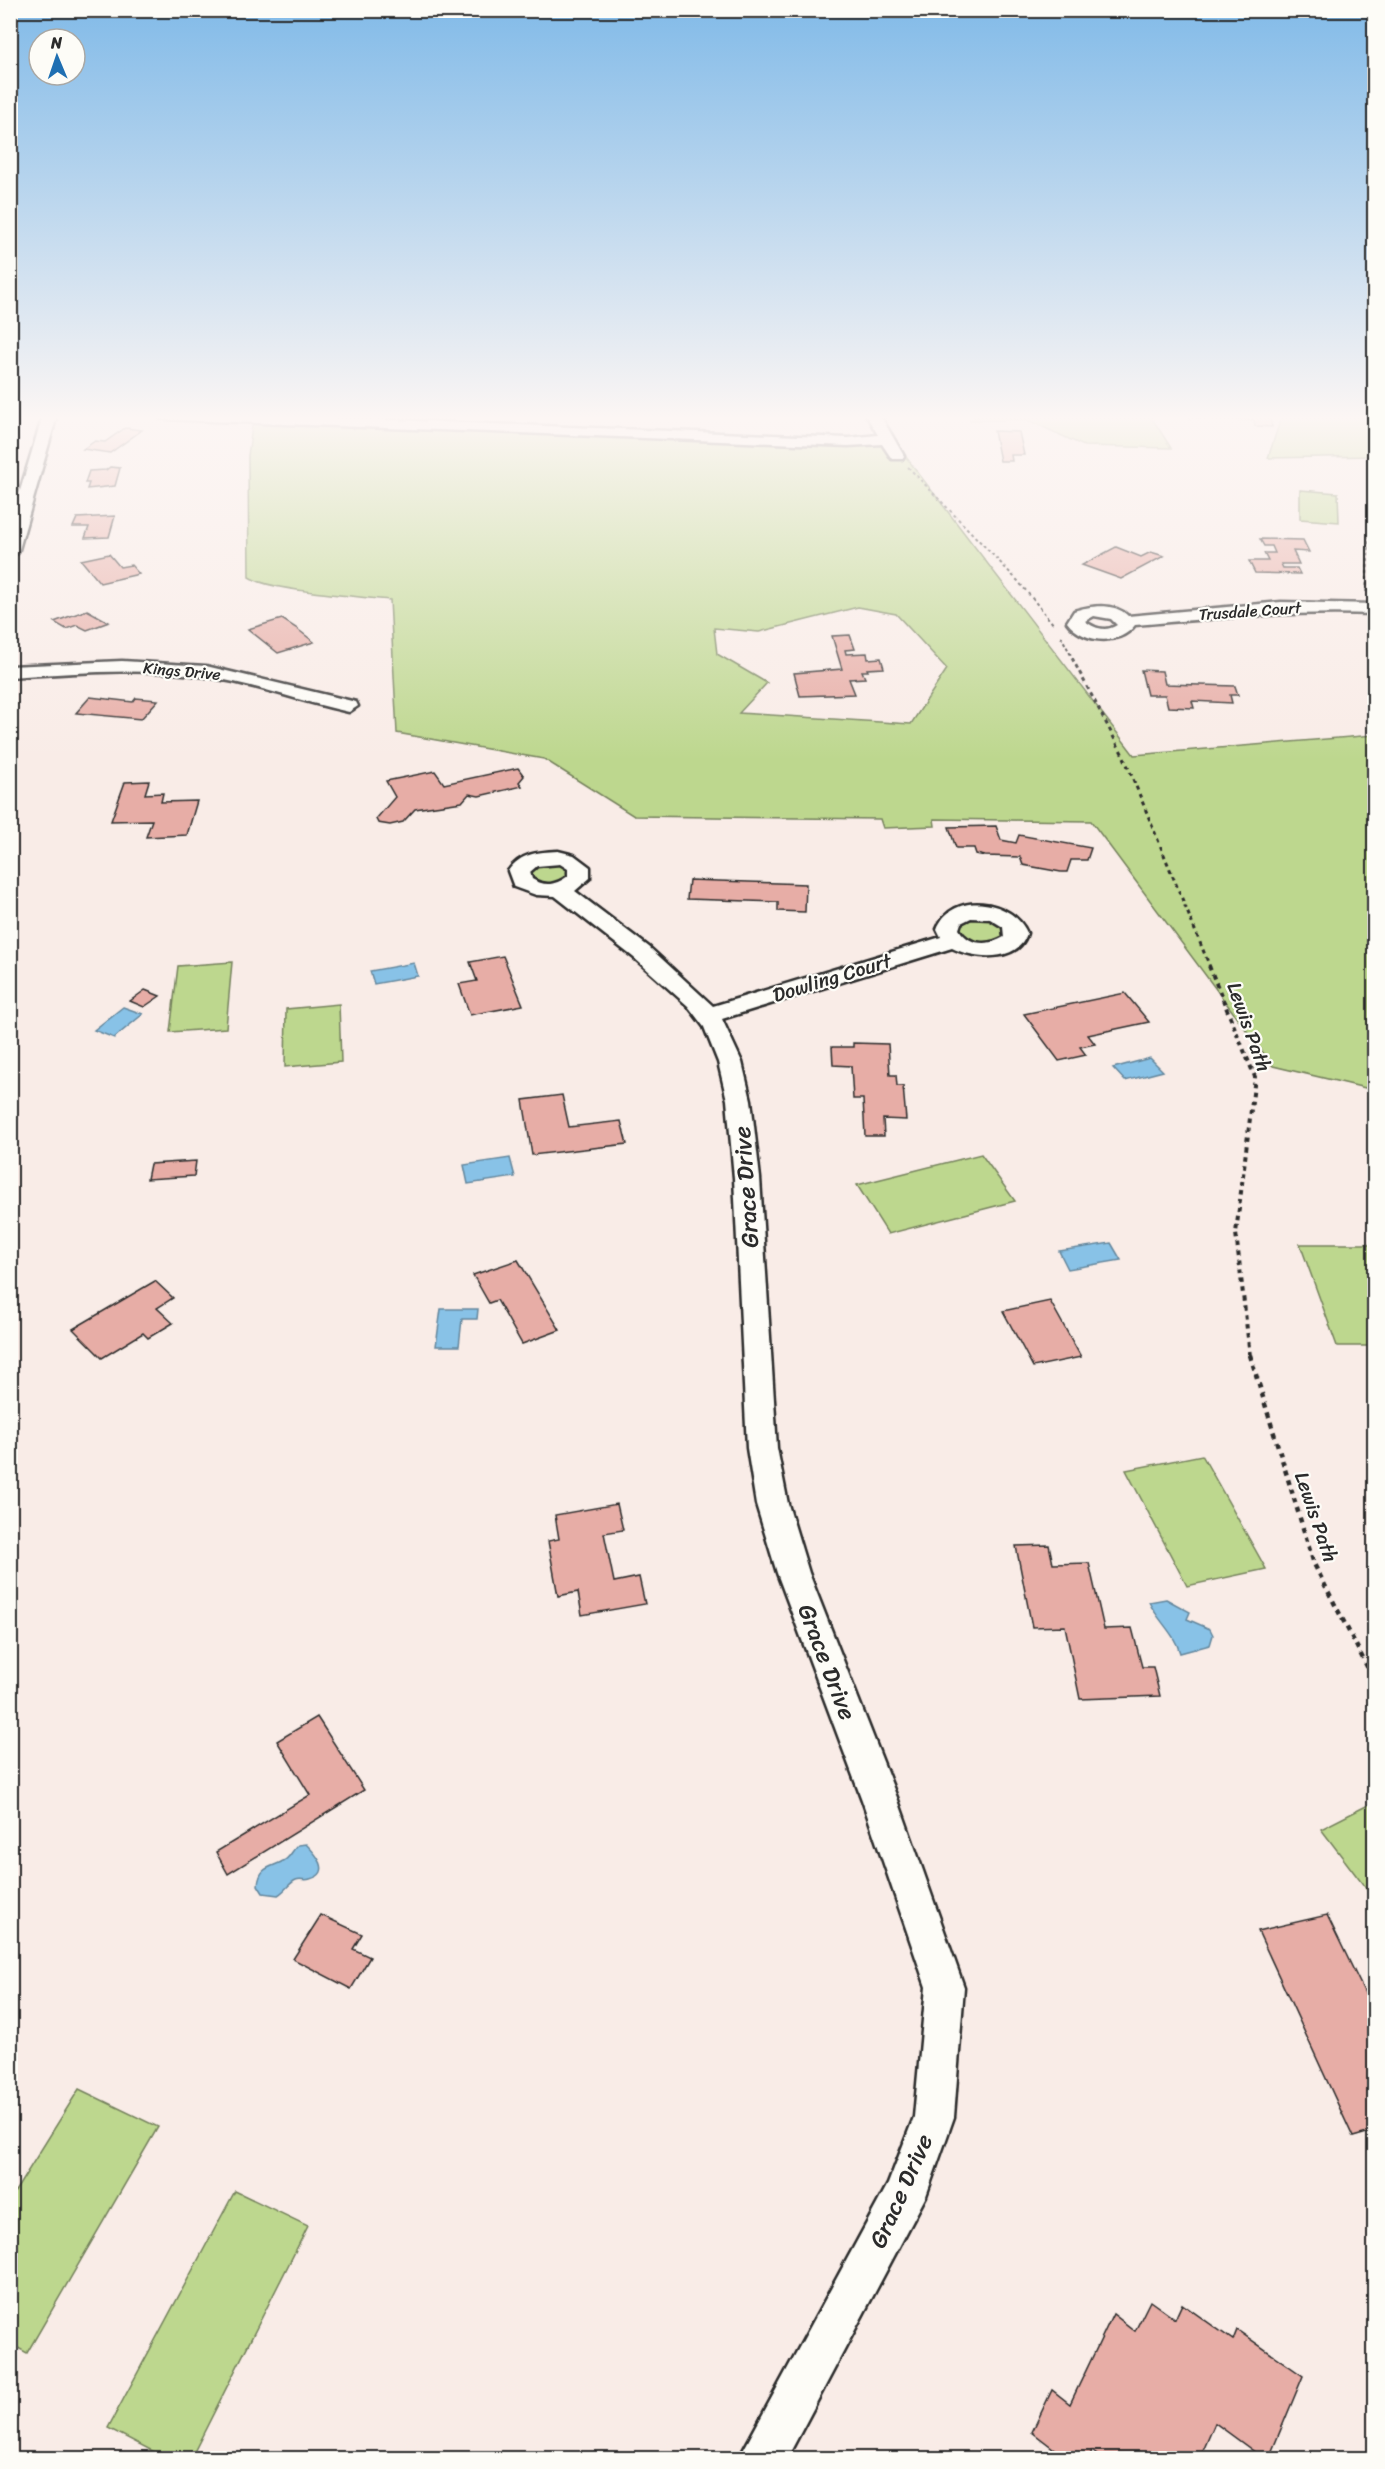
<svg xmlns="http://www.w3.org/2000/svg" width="1385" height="2469" viewBox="0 0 1385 2469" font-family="Sriracha,sans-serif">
<rect width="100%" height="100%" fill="#f9ece7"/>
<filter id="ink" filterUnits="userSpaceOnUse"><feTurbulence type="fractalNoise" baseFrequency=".0167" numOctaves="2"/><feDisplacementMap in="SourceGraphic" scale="12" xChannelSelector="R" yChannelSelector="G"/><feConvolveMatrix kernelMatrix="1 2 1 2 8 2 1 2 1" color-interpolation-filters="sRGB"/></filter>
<g filter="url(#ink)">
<g fill="#bdd78e" stroke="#74815c" stroke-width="1.5" fill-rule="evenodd">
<path d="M984,415h166l21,33 -87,-2 -56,-26h-59z"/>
<path d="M1282,415h92v41l-106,2z"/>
<path d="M253,419l640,21 241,315 240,-20v355l-101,-24 -182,-245 -157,-2 1,7 -52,2 -3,-9 -246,-3 -90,-57 -147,-26 -7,-133c-32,-4 -117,-8 -141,-23l-1,-121zM858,607l38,7 51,55 -36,55 -172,-11 28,-30 -50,-29 -3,-26 45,4z"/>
<path d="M1300,490l38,3 1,29 -39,-3z"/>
<path d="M545,860l26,6 -1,13 -19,7 -20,-5 -3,-13z"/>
<path d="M969,916l32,5 8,14 -23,11 -25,-7 -5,-16z"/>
<path d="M232,962l-6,66 -56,4 8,-66z"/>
<path d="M339,1004l2,58 -56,5 1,-58z"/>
<path d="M981,1154l34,47 -127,33 -31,-49z"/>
<path d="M1300,1244h72l2,7v95h-37z"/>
<path d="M1202,1455l64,114 -79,17 -61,-116z"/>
<path d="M1374,1802v97l-53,-70z"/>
<path d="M79,2089l79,38 -131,226 -16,-9v-146z"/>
<path d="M235,2191l73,35 -117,232h-25l-58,-30z"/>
</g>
<g fill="#88c2e7" stroke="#63869c" stroke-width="1.5">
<path d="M414,963l4,13 -44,8 -4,-13z"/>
<path d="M123,1007l20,7 -29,24 -20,-8z"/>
<path d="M1150,1058l13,13 -38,10 -12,-13z"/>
<path d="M510,1158l5,19 -47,7 -4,-19z"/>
<path d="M1111,1243l10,17 -53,9 -9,-18z"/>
<path d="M441,1309h37l-1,10h-15l-3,27h-23z"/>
<path d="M1166,1599l24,13 -3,7 23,10 3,6 -3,10 -30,8c-6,-21 -22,-32 -31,-51z"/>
<path d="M306,1844c9,9 28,29 4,35 -5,2 -9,-1 -14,1 -7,3 -11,11 -18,15l-15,-2 -5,-8c2,-20 14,-17 27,-25 6,-4 8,-11 13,-15z"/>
</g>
<g fill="#e7ada6" stroke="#2b2b2b" stroke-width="1.5">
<path d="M1177,415l93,1 2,11 -17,-1 -1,-6 -66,-2 -1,-3z"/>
<path d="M125,428l17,2 -32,23 -27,-4 12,-8 10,1z"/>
<path d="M994,431l25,1 5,23h-13l1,6h-12z"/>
<path d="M110,467l10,1 -5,18 -28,3 2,-6h-4l4,-12 17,-1z"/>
<path d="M115,516l-6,21 -24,1 4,-11h-16l4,-9z"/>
<path d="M1260,539l43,1 6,12 -16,-1 6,13h-18l2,4h14l3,6 -45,-1 -6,-12h19l-4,-8h11l-3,-7h-8z"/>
<path d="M1116,547l25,10 10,-5 13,4 -43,23 -39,-14z"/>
<path d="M109,554l11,13 11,-2 8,9 -39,9 -19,-23z"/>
<path d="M87,610l22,12 -22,8 -10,-5 -11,4 -12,-7z"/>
<path d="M282,619l14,9 18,14 -36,11 -30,-24z"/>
<path d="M850,635l5,14 -10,1 1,4 21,-1 1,6 13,-1 3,10 -17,1 1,2h-6l3,7 -16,1 6,15 -55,2 -6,-23 48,-4 -10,-33z"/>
<path d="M1141,670l21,1 3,13 70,2 3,9h-8l2,8 -40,-2 2,7 -26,-1 -3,-12h-18z"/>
<path d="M90,697l43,5 3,-4 22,2 -17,19 -65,-6z"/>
<path d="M518,768l6,8 -5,6 3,4 -43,10 -10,-2 -7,8 -47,7 -12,13 -13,3 -12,-2 -2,-4 19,-22 -9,-16 49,-10 9,13z"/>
<path d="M149,781l-4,13 18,-1 -2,9 36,-1 -10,34 -41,2 6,-17 -41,1 14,-39z"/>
<path d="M996,826l5,14 15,3 3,-8 72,13 -4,12h-16l-4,12h-6l-38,-7 -3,-8 -35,-1 -9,-2 -2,-6h-18l-7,-21z"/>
<path d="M689,880l117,4 -1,28 -27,-1v-9l-91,-3z"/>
<path d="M503,956l20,49 -53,10 -11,-31 18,-3 -7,-19z"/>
<path d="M145,990l15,6 -16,11 -14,-6z"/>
<path d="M1125,993l24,29 -61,13 7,9 -15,3 6,8 -27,6 -35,-47z"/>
<path d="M853,1043l35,1 2,31h6l1,11h6l3,34 -23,-1 1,17h-19l-2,-37h-10l-2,-33 -18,-1 -1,-18h21z"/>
<path d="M562,1095l7,32 52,-6 6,23 -95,11 -9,-55z"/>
<path d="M196,1161l-2,15 -47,3 3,-15z"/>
<path d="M518,1260l42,70 -38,14 -25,-44 -8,3 -16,-28z"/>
<path d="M155,1281l18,17 -16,10 16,15 -25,15 -5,-5 -41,25 -29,-29z"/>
<path d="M1050,1301l31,56 -48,10 -30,-56z"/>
<path d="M617,1504l6,26 -19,3 10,49 25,-5 6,27 -63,11 -4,-23 -20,4 -10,-55 11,-2 -4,-24z"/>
<path d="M1049,1545l4,19 36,-1 15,66 28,-1 10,39h11l7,29 -80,3 -15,-73 -33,1 -16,-81z"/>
<path d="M317,1717l47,73 -136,84 -12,-22 94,-57 -33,-54z"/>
<path d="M321,1915l41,19 -9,15 17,8 -19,32 -58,-30z"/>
<path d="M1327,1915l47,97v119l-21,6 -95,-206z"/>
<path d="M1150,2301l25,18 7,-15 51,36 4,-10 66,46 -34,82h-6l-48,-35 -15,35 -64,-2 -1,2h-34l-9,-7 -4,7h-22l-34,-26 20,-42 18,14 43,-90 22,17z"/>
</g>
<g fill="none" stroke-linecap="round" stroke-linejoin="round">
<g stroke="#2b2b2b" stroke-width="5">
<g id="minor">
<path d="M43,415h14l-39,138 -8,5v-34z"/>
<path d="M154,415h112l582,23 30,-3 -12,-20h14l24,41 -2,3h-10l-10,-15 -34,2 -687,-27z"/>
<path d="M1281,602l93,2v10c-82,-3 -156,4 -239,11 -16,22 -53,18 -68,-3l7,-11c16,-5 40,-9 54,5zM1094,616l17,3 6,6c-11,7 -22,4 -32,-4z"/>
<path d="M122,661l84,5 150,36 2,4 -9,6c-48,-10 -94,-28 -142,-35 -65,-10 -131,-4 -197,0v-11z"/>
<path d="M558,851l16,4 16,12v11l-15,13 74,56 64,59 228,-69 -4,-8c14,-39 76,-30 90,4 -8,30 -53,26 -75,15l-230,71 20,43 9,38 9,78 17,270 11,56 21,69 89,227 66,187 -10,130 -28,79 -139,262h-48l149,-274 26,-67 12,-130 -64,-187 -85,-227 -21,-69 -9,-56 -13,-270 -7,-78 -9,-38 -14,-35 -16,-21 -55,-49 -78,-61 -19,-1 -22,-8 -6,-16c13,-18 29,-19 50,-20zM560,864l8,5v7c-12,9 -23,11 -36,3l-2,-7 7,-6zM971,918l19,1 13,8 1,10c-15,9 -35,9 -45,-8l2,-6z"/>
</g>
</g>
<g stroke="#2b2b2b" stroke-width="2" stroke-dasharray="3 3" stroke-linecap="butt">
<path d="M908,467l110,114 36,44"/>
<path d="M1366,592l8,-128"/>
<path d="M1061,636l12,23"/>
</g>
<path stroke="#2b2b2b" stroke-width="3" stroke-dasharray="4 4" stroke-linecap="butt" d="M1072,658l52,99 86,210"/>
<path stroke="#2b2b2b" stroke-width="4" stroke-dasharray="4.5 4.5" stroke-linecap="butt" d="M1209,966l46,111 -19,156 14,123"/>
<path stroke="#2b2b2b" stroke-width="4.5" stroke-dasharray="5 5" stroke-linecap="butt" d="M1250,1355l64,209 60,116"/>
<use href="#minor" fill="#fdfcf7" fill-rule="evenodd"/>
</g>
</g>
<linearGradient id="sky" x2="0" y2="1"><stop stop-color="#81bae8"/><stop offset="0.55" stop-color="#fcf6f4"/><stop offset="1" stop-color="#fcf6f4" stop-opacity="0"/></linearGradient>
<rect width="1385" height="760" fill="url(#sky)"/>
<g text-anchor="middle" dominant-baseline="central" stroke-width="4.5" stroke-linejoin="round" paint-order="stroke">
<g font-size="16" fill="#2b2b2b" stroke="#fdfcf7">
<text transform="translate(1250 611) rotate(-4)">Trusdale Court</text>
<text transform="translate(182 671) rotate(5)">Kings Drive</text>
</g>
<g font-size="20" fill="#2b2b2b" stroke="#fdfcf7">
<text transform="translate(832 978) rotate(-17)">Dowling Court</text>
<text transform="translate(1249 1027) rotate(70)">Lewis Path</text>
<text transform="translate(1316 1517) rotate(71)">Lewis Path</text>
</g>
<g font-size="24" fill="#2b2b2b" stroke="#fdfcf7">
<text transform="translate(746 1187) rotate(-94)">Grace Drive</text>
<text transform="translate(827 1662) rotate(69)">Grace Drive</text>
<text transform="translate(901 2191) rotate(-66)">Grace Drive</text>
</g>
</g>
<rect width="1385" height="2469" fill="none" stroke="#fdfcf7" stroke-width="36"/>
<rect x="18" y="18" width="1349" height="2433" fill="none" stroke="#2b2b2b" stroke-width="2" filter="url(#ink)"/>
<g transform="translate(57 57) rotate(358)"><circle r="28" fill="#fdfcf7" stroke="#a9a8a5" stroke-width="1.5"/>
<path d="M0-4.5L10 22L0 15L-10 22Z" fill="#1f6fb2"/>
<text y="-9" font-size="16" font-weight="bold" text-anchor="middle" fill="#2b2b2b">N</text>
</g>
</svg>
